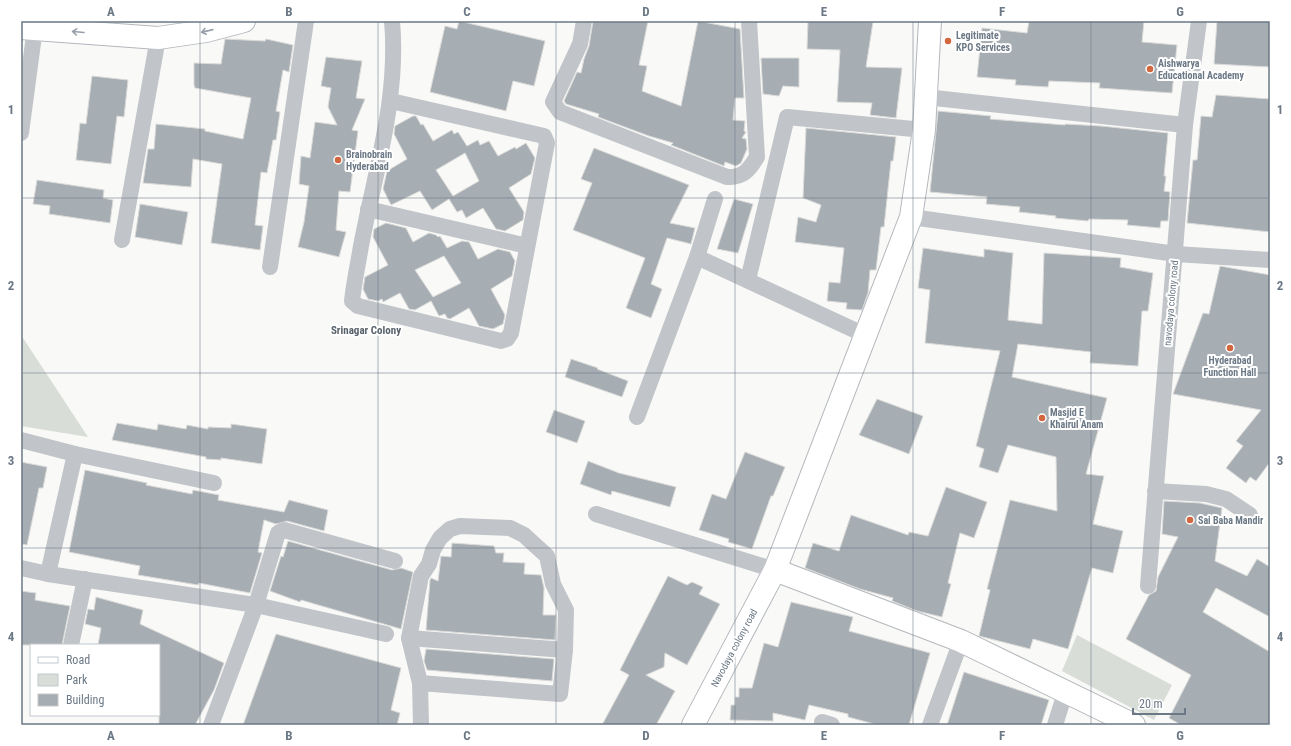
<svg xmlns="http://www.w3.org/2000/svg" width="1291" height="746" viewBox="0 0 1291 746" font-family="'Roboto Condensed',sans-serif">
<rect width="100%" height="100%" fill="#f9f9f7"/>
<g fill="#d9ddd7">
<path d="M21,335l67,102 -67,-11z"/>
<path d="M1077,635l95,50 -18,35 -92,-49z"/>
</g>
<g fill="#a6adb3" stroke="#dbdbd9" fill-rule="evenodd">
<path d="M459,21l86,20 -11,45 -21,-5 -7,30 -76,-19 15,-66 12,3z"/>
<path d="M593,21h55l-9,44 8,1 -5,25 39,15 17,-85 42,8 4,69h-9l-2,22 12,1 -1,10 2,1 -4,6 4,1 1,10 -6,14 -5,3 -11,-4 -1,4 -53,-21 2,-2 -24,-7 -51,-19 1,-3 -33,-10 -2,-3 13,-29 4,1 3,-14 5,-13z"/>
<path d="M808,21l65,1 -7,45 36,1 -6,50 -26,-3 2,-12 -35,-1 3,-52 -33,-1z"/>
<path d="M1029,21h115l-2,21 35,3 -5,48 -73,-5 1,-5 -51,-2 -1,6 -33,-2 1,-5 -39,-3 5,-49 45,5z"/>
<path d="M1217,21h53v46l-56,-3z"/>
<path d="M225,39l40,2 1,-2 27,6 -4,27 -6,-2 -7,41 4,1 -4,28h-3l-6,33 -6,-1 -6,53 8,1 -3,24 -49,-7 11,-79 -29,-5 -2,28 -48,-4 5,-34h6l2,-25 49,5v2l38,8 8,-41 -56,-10 -1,-3v-22l27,1z"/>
<path d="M326,57l36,4 -6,37 9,1 -13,31 6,1 -8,61 -11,-1 -3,39 10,2 -7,25 -41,-10 6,-25 5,-36 -10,-2 2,-28 9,2 5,-36 22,3 -9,-18 3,-19 -10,-2z"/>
<path d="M761,58h38v29l-16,-1 -4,10 -16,-2z"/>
<path d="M92,76l36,4 -4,37 -7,-1 -6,48 -35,-4 4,-37 6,1z"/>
<path d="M1216,95l54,4v133l-83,-9 6,-63h4l4,-44 11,1z"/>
<path d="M938,111l53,5 -1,3 75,6v-1l36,2 67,7 -4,43h2l-2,15 6,1 -2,29h-7l-1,7 -33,-3 1,-5 -39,-1 -1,2 -33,-3 1,-2 -37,-4 1,-5 -34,-3 1,-7 -57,-5z"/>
<path d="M413,116h3l5,9 2,-1 10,17 19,-11 2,4 4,-2 9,14 11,-6 2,5 9,-4 9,15 17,-9 1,2 10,-6 9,15 -4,16 -22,14 15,24 -1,8 -18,11 -9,-2 -13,-21 -17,10 -4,-8 -5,2 -8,-13 -17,11 -12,-19 -29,14 -8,-16 4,-18 20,-12 -13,-25 1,-8zM465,153l14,28 -26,15 -17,-26z"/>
<path d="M806,128l90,9 -3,24h-2l-7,66h-3l-5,43h-6l-2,23 -6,17 -16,-1 1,-6 -20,-2 2,-19 11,1 4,-35 -49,-6 3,-25 18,5 5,-17 -18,-7z"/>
<path d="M594,148l95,37 -19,38 25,5 -4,16 -24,-6 -16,46 11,5 -11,29 -25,-10 19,-50 -72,-28 19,-47 -11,-4z"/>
<path d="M37,180l67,10 -1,8 10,2 -3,23 -61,-9 1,-8 -17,-2z"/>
<path d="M734,199l19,5 -15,49 -21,-4z"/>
<path d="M140,204l48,8 -6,33 -47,-8z"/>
<path d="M386,223l20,5 7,14 16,-9 7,2 2,2 2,-1 7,12 15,-7 7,1 9,17 20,-10 12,3 5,9 -3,15 -21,13 14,26 -2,9 -10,5 -14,-3 -10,-18 -19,11 -3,-1 -2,-4 -6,2 -8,-15 -16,9 -6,-1 -9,-16 -17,9 -1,-3 -4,2 -10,-2 -5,-10 2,-12 23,-12 -15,-28 1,-8zM444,256l17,27 -28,14 -18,-27z"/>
<path d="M923,248l61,9v-8l29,4 -5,67 34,4 2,-71 77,5 -1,9 33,6 -5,38h-6l-4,55 -48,-3 1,-11 -73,-8 -6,33 95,21 -21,76 18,2 -11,48 30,7 -10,42 -21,-5 -24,81 -35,-10 -3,10 -51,-13 11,-46 -3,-1 23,-89 47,11 -1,-54 -48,-12 -10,28 -19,-6 5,-18 -8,-3 24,-95 -75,-8 5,-53 -12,-2z"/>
<path d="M1220,266l50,9v187l-14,19 -6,-4 -4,6 -20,-15 17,-22 -7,-5 25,-31 -88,-16 30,-81 6,1z"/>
<path d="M571,359l27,9 -1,1 31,12 -6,16 -57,-20z"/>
<path d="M877,399l46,17 -14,38 -50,-19z"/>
<path d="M554,410l31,11 -8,22 -31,-11z"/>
<path d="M117,423l40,7 1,-6 28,5 1,-4 21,4v-2l23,1v-4l36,5 -5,35 -41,-6v2l-15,-1v-2l-94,-17z"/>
<path d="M745,452l40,15 -12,29h-2l-19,53 -24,-7 1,-3 -30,-9 13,-36 14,5z"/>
<path d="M588,461l31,12 57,14 -6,20 -58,-16 -1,4 -31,-11z"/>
<path d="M21,462l26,5 -4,21h-4l-12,57 -6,-1z"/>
<path d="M85,470l62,13 -1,2 46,9 1,-4 26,5 -1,5 66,12 5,-12 39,10 -4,21 -37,-10 -11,3 -12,-4 -6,32 4,1 -12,40 -51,-10 -1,2 -60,-10 2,-9 -71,-14z"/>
<path d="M946,487l41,15 -13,36 -14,-5 -12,50 3,1 -9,33 -25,-6 -25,-10 1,-3 -33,-9 -55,-21 8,-25 26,8 12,-36 57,20 1,-3 19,4z"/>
<path d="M1164,501l36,2 22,5 -7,53 32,15 10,-17 13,8v50l-54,-29 -13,24 67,40v73h-89l-12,-7 22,-43 -65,-36 23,-44 7,-4 2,-14 20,-40 -16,-3z"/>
<path d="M288,541l104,29 9,-2 12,4 -12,57 -100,-29 -1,2 -30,-11 11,-35 2,1z"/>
<path d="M452,543l42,3 2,7h8l-1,9 22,1 -1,11 17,1 3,13 -1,27h13l-1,25 -129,-10 4,-50 1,-2 7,3 3,-25 10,1z"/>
<path d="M668,576l19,9 5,-3 11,5 -4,7 21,10 -33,61 -22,-12 -1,14 -18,8 29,16 -19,34h-54l27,-50 -9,-5z"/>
<path d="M21,591l15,2 -1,7 35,6 -8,39h-41z"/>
<path d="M96,597l47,13 -3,14 84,39 -10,27 -19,35h-36v-80h-61l3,-17 -16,-4 3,-15 6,1z"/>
<path d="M791,602l62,15 -4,14 81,22 -21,72h-31l-30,-8v-3l-39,-9 -4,15 -32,-7v8l-43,-1 1,-15h4v-8h4v-9h13l12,-45 14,4z"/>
<path d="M276,634l125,34 -10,42 9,3 -3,12h-154z"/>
<path d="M426,649l128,10 -2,22 -125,-11 -3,-9z"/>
<path d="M964,672l85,28 -8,25h-94z"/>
</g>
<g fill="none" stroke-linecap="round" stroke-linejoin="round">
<g stroke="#b3b8bd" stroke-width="24">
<g id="secondary">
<path d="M21,28l137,10 48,-7 38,-10"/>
<path d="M775,570l186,71 173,84"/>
<path d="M693,725l82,-155 136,-353 13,-87 6,-109"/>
</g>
</g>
<g stroke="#c1c4c8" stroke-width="16">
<path d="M584,21l-4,23 -27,58 7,10 167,65c16,1 22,-7 30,-20l-8,-136"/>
<path d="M925,97l260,28"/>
<path d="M391,101l153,35 3,7 -36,190 -4,6 -6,2 -143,-35 -6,-5c2,-19 6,-37 9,-55 14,-74 38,-149 31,-225"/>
<path d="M21,133l14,-105"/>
<path d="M368,209l159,37"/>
<path d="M911,217l265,37 94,6"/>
<path d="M122,240l36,-202"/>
<path d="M697,257l18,-58"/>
<path d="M270,267l36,-246"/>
<path d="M748,280l39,-163 137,13"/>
<path d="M637,417l60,-160 168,78"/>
<path d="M21,440l54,14 139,29"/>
<path d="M1155,491l51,3 20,5 24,16"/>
<path d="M596,514l179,56"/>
<path d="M21,568l27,6 208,31 130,29"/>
<path d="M48,574l27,-120"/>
<path d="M1148,586l37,-461 14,-104"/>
<path d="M409,638l156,12"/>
<path d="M71,645l14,-66"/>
<path d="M420,683l140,11 5,-44 1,-40 -13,-26 -6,-28 -23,-21 -14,-7 -50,-2 -10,3 -10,9 -7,12 -4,14 -8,12 -12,62 11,45 1,42"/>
<path d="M822,722l10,3"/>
<path d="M211,725l45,-120 22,-72 6,-3 111,31"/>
<path d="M930,725l31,-84"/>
<path d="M1055,725l10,-32"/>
</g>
<use href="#secondary" stroke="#fff" stroke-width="22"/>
</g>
<defs><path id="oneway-shaft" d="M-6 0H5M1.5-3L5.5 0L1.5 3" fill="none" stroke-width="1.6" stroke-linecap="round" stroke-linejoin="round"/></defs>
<g stroke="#97a0aa">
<use href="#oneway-shaft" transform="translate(207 31) rotate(167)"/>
<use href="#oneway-shaft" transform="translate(78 32) rotate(-175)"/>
</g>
<path fill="none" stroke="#6b7885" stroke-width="1" stroke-opacity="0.55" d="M200,21v704M378,21v704M556,21v704M735,21v704M913,21v704M1091,21v704M21,198h1249M21,373h1249M21,548h1249"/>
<g fill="#d2663e" stroke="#fff" stroke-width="1.5">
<circle cx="948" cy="41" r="4"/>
<circle cx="1150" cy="69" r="4"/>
<circle cx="338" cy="160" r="4"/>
<circle cx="1230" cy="348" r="4"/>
<circle cx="1042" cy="418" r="4"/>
<circle cx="1190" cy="520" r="4"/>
</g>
<g text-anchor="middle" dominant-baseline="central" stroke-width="4" stroke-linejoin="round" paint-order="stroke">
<g font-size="10" font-weight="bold" fill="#6b7885" stroke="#fff" text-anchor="start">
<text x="956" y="35">Legitimate<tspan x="956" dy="12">KPO Services</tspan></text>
<text x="1158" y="63">Aishwarya<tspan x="1158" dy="12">Educational Academy</tspan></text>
<text x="346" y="154">Brainobrain<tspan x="346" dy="12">Hyderabad</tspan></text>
<text x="1230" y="360" text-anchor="middle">Hyderabad<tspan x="1230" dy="12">Function Hall</tspan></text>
<text x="1050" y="412">Masjid E<tspan x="1050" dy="12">Khairul Anam</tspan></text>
<text x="1198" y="520">Sai Baba Mandir</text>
</g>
<g font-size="10" fill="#6b7885" stroke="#fff">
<text transform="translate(1171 303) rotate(-85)">navodaya colony road</text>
<text transform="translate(734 648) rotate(-62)">Navodaya colony road</text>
</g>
<g font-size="11" font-weight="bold" fill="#58626b" stroke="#fff">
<text x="366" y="330">Srinagar Colony</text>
</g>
</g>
<rect width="1291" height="746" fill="none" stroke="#ffffff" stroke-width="44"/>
<rect x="30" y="644" width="130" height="72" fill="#ffffff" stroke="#c4c9ce"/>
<rect x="38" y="657" width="20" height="6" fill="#ffffff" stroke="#c4c9ce"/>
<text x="66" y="664" font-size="12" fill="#6b7885">Road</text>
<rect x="38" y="674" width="20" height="12" fill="#d9ddd7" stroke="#c4c9ce"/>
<text x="66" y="684" font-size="12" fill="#6b7885">Park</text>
<rect x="38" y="694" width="20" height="12" fill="#a6adb3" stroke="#c4c9ce"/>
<text x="66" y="704" font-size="12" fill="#6b7885">Building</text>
<path d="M1133 708v6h52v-6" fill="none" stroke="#6b7885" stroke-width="2"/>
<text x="1139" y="708" font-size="12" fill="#6b7885" stroke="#ffffff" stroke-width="3" paint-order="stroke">20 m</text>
<rect x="22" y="22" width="1247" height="702" fill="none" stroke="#6b7885" stroke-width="1.5"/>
<g font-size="13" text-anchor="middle" font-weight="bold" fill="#6b7885">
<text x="111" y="16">A</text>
<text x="289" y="16">B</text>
<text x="467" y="16">C</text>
<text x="646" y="16">D</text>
<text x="824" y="16">E</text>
<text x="1002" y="16">F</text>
<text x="1180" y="16">G</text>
<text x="11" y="114">1</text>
<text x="1280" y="114">1</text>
<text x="11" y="290">2</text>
<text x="1280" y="290">2</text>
<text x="11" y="465">3</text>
<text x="1280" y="465">3</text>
<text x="11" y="641">4</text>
<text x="1280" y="641">4</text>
<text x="111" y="740">A</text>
<text x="289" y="740">B</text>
<text x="467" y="740">C</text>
<text x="646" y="740">D</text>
<text x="824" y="740">E</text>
<text x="1002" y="740">F</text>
<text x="1180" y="740">G</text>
</g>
</svg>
